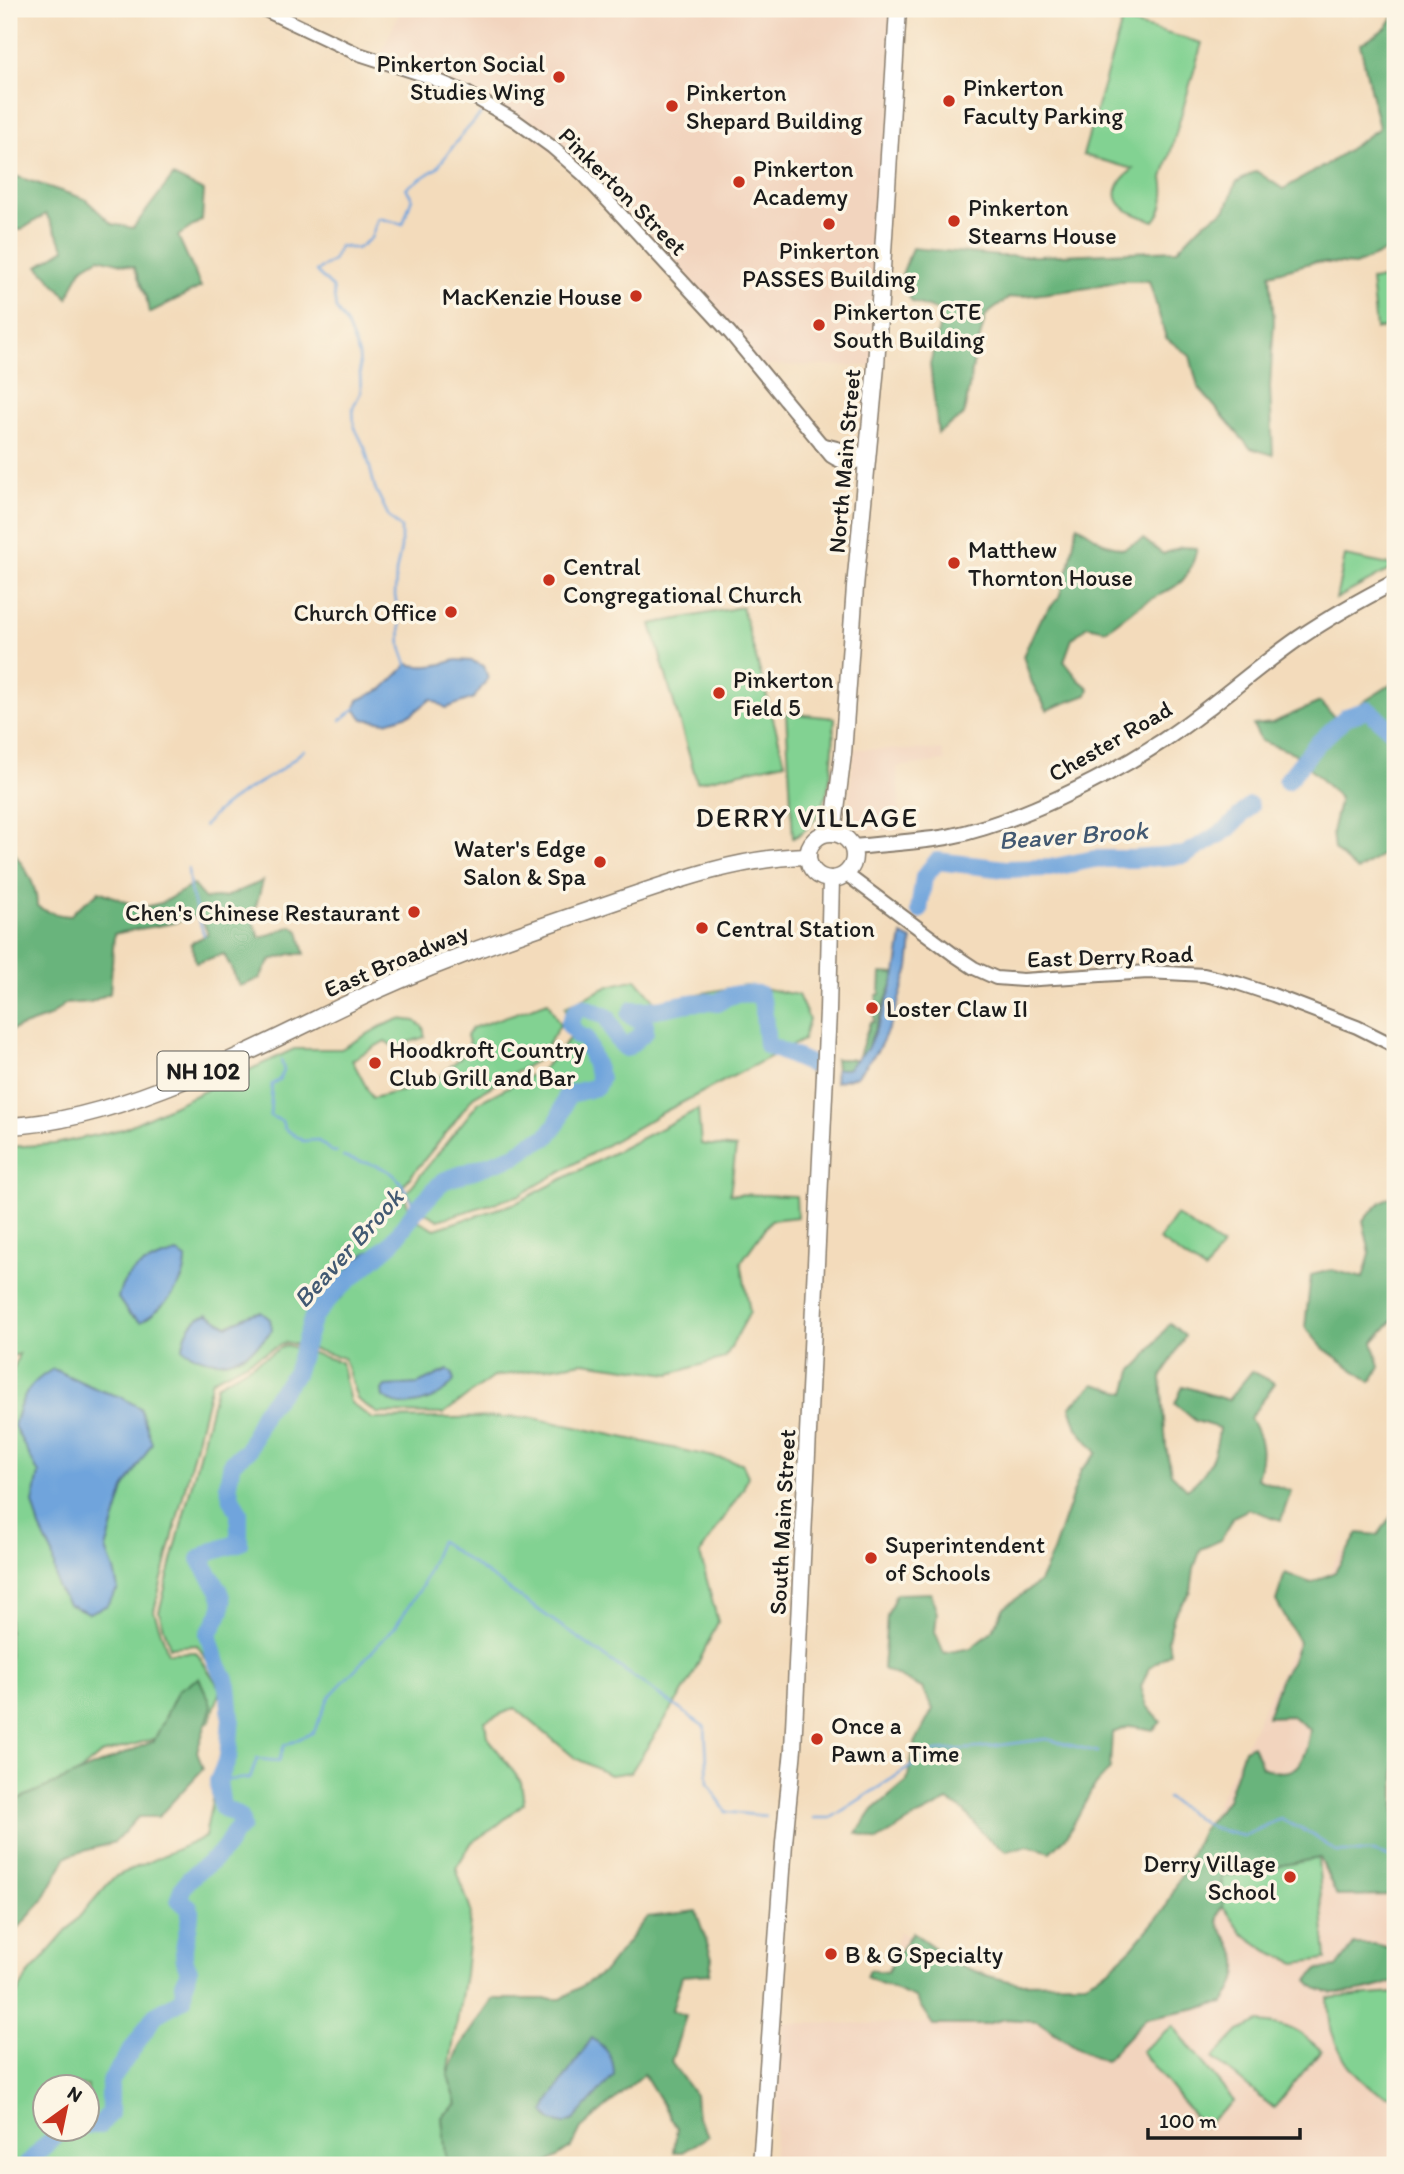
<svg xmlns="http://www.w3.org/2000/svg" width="1404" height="2174" viewBox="0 0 1404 2174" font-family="Itim,sans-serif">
<rect width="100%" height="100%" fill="#fcf5e5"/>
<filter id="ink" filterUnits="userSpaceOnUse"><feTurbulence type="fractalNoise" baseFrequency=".0143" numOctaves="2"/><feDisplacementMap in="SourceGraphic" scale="14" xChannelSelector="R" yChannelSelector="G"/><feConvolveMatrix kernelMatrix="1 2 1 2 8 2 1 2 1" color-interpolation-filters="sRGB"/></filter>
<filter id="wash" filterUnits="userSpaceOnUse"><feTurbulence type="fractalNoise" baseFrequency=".00686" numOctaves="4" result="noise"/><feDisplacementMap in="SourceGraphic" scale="28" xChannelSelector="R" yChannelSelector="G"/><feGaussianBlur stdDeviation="1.57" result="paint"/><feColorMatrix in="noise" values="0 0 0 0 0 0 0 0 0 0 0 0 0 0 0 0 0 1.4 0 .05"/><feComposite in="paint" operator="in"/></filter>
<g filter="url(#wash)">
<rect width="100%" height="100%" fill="#f3dbbb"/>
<g fill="#f2d4be">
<path d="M401,9h497l-22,357 -118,-1 -144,-157 -98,-87 -138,-61z"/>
<path d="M854,749l88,1 3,11 -48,6 4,64 -38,-2 -10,-8 -5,-11z"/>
<path d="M1340,1551l55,25v589h-622l10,-142 145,1 10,-42 -53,-5 14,-46 214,123 95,-232z"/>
</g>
<g fill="#82d292" stroke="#4f7757" stroke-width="2" fill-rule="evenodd">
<path d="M1122,21l80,22 -39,135c3,15 1,32 -9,43 -19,-6 -49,-15 -33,-40 2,-4 9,-9 12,-12l-50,-14z"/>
<path d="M1395,278v49l-19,2 -5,-49z"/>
<path d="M1345,556l50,10v1l-59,32z"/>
<path d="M742,607l43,155 -88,20 -46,-158z"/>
<path d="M786,713l49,5c-4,42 1,98 -42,120z"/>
<path d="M636,979l20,23 89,-17 53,10 11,24 -6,21 -141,73 -142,82 -82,25 -20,-11 -11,-17 72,-90 64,-33 31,-36 -9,-26 44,-21z"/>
<path d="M548,1002l12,23 -21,34 -66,38 -26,35 -45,55 9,30 24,12 81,-26 182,-94 3,35 35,4 -6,46 66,2 1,21 -26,3 -30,42 9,50 -25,46 -55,16 -87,-12 -90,15 -50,37 -66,-1 -20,-14 -13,-41 -58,-16 -74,38 -58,231 14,42 28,-1 25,38 -12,33 -108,31 -92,78v-451l10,-27 -10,3v-210l46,-3 68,-15 171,-80h47l41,-23 17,-7 16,2 8,6 2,10 -31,10 -9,-6 -33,19 20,38 59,-14 40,-36 -4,-12 5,-8z"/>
<path d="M1176,1215l46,31 -17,25 -46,-31z"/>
<path d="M286,1345l55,17 9,40 22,17 157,-2 213,46 6,13 -5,13 -43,65 18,68 -28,59 -59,91 -21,3 -35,-17 -60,-50 -30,13 2,15 34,46 3,21 -30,25 -22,14 -16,26 15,43 -6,63 -17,101 9,29 -15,13 5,48h-438v-156l18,-33 87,-99 91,-40 20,-107 -1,-43 -27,-42 -27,2 -11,-35 58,-227zM46,2086h42v42h-42z"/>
<path d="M1318,1858l8,101 -30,4 -28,-12 -26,-18 -19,-27 -2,-29z"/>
<path d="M1395,1993v103c-30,-1 -55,-38 -63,-64 -3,-11 -3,-23 -4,-34z"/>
<path d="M1259,2022c29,2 41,9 62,28l-47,58 -61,-50 26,-27z"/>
<path d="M1173,2026l61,75 -31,26 -62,-76z"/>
</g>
<g fill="#69b47c" stroke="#42684c" stroke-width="2">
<path d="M1395,14v224l-8,13 -32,14 -41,-3 -44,12 4,47 -4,66 3,68 -23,-7 -52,-61 -8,-31 -24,-18 -17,-57h-30l-31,7 -79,10 -23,17 -12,45 -10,55 -26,18 -8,-69 13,-52 -31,-10 -12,-22 12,-32 88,8h39l138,-6 24,-25 25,-16 10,-26 20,-12 27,18 46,-26 50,-35 -19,-84 26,-16z"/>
<path d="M9,174l76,25 27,25 21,4 40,-52 31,15 -2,29 -24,16 23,51 -52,26 -3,-17 -12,-29 -35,-9 -18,11 -13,29 -30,-32 27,-17 -19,-35 -25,16h-12z"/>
<path d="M1077,525l27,18 19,6 20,-10 20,15 18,-7 16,1c-10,44 -27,38 -59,59 -11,7 -21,16 -32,23l-19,-4 -15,13 -8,22 15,19 10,8 -2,7 -40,15 -15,-27 -9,-27 16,-35 20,-24 11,-34z"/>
<path d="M1395,682v164l-38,25 -23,-21 -2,-18 8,-34 -46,-45 -33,-12 -8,-16 19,-2 48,-21 16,17z"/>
<path d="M9,846c14,19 28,36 28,60 10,7 21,9 33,10 9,-12 19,-14 29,-25l42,17 20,-5 32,-18 12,14 20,-2 38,-16 -11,39 8,18 32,-12 7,5 6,23h-14l-20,6 -12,19 -19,7 -16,-32 -28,9 -5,-20 17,-9 -7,-18c-12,0 -21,6 -32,8 -19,3 -37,6 -55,10l-4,59 -19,9 -26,2 -16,13 -40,14v-108l2,-3z"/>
<path d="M881,973l15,1 -29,75 -20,21 -11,-1 -1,-10h23l12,-37h4v-10h7l1,-7 -6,-1 1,-9 3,-1z"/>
<path d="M1395,1194v124l-22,24 7,25 -9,15 -48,-34 -18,-21 6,-52 21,-5 31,8 7,-24 -7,-34 18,-18z"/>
<path d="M1170,1323l15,13 -24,42 5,68 5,27 16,16c21,-14 30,-37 32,-61l-23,-7 -21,-17 8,-18 45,14 24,-29 23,12 -25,35c14,24 14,35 7,61l34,12 -10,29 -32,-11 -16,8 -12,23 -20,9 -7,19 -3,23 -17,24 -6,24 2,14 -21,15 -8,19 6,19 14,16 -8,8 -22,-4 -19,7 -2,36 -17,19 -26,48 -16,16 -23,-6 -21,5 -19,-12 -24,-28 -16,-10 -32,16 -39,24 -20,-8 16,-23 34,-29 8,-38 18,-34 -11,-21 -39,-19 4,-53 9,-22 35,-1 6,20 -2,19 9,21 27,-5 22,-18 10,-21 36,-27 14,-30 28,-82 16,-17 -20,-25 -7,-21 24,-23 32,9 6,-22 11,-11z"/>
<path d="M1395,1511v384l-58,1 -17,-38 -99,19 2,29c-17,20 13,35 15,55 1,17 -5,29 -14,42l-78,15 -41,43 -23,-10 -45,-30 -32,-2 -23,6h-49l-18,-27 -49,-21 3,-7 18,2 25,-40 47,33 29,11 30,7 67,-1 23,-12 24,-22 33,-39 37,-79 25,-30 17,-51 9,-4 9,22c35,15 43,-6 48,-37l-18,-14 -25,1 14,-40 10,-14 8,-21 -23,-41 9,-28 26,10 24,-11 23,-39 20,2z"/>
<path d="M199,1678l13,28 -15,45 6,18 -45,48h-20l-23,25 -48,14 -24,44 -34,39v-136l145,-62 24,-51z"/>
<path d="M696,1911l16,47 -3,16 -27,2 -10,34 14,6 -15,46 24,33 2,23 12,18 -26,16h-9l3,-24 -33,-54 -63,55 -9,18 -27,18h-98l-5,-48 15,-13 -9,-29 12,-28 33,-48h68l43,-27 43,-55z"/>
<path d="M1354,1944h20l21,5v32c-19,7 -59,19 -79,7 -3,-2 -5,-5 -8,-8l11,-11 18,-2z"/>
</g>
<g fill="#70a4dc" stroke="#46607c" stroke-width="2">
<path d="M456,660l16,1 12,5 4,12 -14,20 -28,10 -15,-9 -19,15 -26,8 -23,-3 -8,-10 3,-9 25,-11 25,-25c18,5 31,1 48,-4z"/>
<path d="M902,935l10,5 -3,28 -16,51 -15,31 -21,26 -22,6 1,-13h11l20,-20 16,-36 13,-39z"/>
<path d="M413,1210l7,5 -19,29 -38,23 -9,8 -12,22 -21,19 -4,-6 22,-26 14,-23 37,-22z"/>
<path d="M177,1253l9,5c1,27 -23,51 -45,64l-12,-8 -11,-16c6,-31 32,-37 59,-45z"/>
<path d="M261,1312l9,7 2,11c-25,31 -54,42 -89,19 1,-16 9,-31 25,-35l19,12c12,-5 20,-13 34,-14z"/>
<path d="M53,1369l46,21 22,7 19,11 12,35 -28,46 -18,60 8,21 4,19 -12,17 -17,7 -21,-9 -11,-17 -5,-34 -12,-25 -7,-25 6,-29 -25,-48c7,-28 13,-42 39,-57z"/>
<path d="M448,1370l5,4 1,7c-15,20 -49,32 -71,16l-1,-7 3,-4 33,-2z"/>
<path d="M592,2038c15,11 22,18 22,37l-40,45 -10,4 -12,-3 -7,-9 4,-11z"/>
</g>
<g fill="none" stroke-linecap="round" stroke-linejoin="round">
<g stroke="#70a4dc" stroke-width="2.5">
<path d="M408,667l-7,-20 -1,-26 -5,-25 1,-24 5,-24v-20l-12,-11 -14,-29 -10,-40 -11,-22 -1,-19 8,-15 -2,-37 -12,-30 -11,-16 -3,-21 -17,-17 17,-10 7,-15 17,3 14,-11 7,-20 25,6 9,-26 -6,-10 31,-20 23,-31 21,-23"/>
<path d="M341,720l15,-12"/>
<path d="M204,826c20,-25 44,-36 70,-52 11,-6 20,-16 30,-24"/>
<path d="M188,868l2,22 14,45"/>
<path d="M281,1060l3,11 -5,9 -7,4 -2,32 12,5 2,7 19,13 14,-1 14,11 6,1"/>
<path d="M343,1157c17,6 38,6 52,19 9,8 15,23 21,34"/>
<path d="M218,1781l32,-3 7,-19 22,2 5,-15 30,-14 15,-35 66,-70 27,-41 18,-45 265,186 3,56 18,29 40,4"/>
<path d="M1167,1798l45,30 31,8 37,-17 31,15 26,18h37l21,7"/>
<path d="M813,1818h18l104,-67 45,-3 66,-9 52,13"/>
</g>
<g stroke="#70a4dc" stroke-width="18">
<path d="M1287,781l29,-36 30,-28 22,-7 27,23"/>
<path d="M919,910l5,-33 13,-16 68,8 45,-1 44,-9h39l52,-4 43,-26 22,-23"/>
<path d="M88,2125h12l10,-13v-30l45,-67 28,-16 1,-15 5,-13c-12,-23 2,-37 1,-62l-11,-10c4,-25 33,-33 47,-52 7,-10 4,-13 16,-21l-2,-9 -18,-10 -4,-26 10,-23 3,-40 -3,-32 -13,-27 -7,-25c28,-40 10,-40 -8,-75l11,-7 28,-9v-30l-8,-16 -3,-13 4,-22 16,-12 15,-37 32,-39 18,-57 22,-25 56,-48 25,-34 27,-29 73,-26 13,-10 18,-8 11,-15 9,-27 29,-8 4,-9 -15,-40 -7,-2 -9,-12 7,-13 7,-4 24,10 10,22 9,9 19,-16v-8l-15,-9 3,-5c29,3 53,-12 85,-7 12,-11 25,-10 41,-9l4,11 4,40 44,19"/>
<path d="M27,2165l34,-36 4,-1"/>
</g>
</g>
</g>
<g filter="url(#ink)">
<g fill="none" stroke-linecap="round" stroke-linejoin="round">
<g stroke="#887c6c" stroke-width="16">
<g id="tertiary">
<path d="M263,9l93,44 71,23 38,16 51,29 36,26 32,28 146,158 101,123c13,9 25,9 37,0"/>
<path d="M821,444l47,12"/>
<path d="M846,874l107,80 21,14 22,10 27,2 125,-8 56,3 33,8 36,12 84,32 38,19"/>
</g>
</g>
<g stroke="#887c6c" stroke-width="18">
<path id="secondary" d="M852,847c32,-3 64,-5 95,-10 70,-14 157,-58 217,-97 47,-31 89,-70 135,-102 31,-21 63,-39 96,-56"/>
</g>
<g stroke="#887c6c" stroke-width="19">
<g id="primary">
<circle cx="831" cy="856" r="23"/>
<path d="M833,833l10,-79 12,-167 21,-221 22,-357"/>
<path d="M9,1126c108,-5 235,-72 332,-119 82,-40 166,-69 252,-98 68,-23 141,-52 215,-53"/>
<path d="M761,2165l23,-322 9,-94 35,-738 3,-132"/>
</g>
</g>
<use href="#tertiary" stroke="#fff" stroke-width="12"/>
<use href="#secondary" stroke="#fff" stroke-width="14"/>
<use href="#primary" stroke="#fff" stroke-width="16"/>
</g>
</g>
<g fill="#c8321e" stroke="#fcf5e5" stroke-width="2.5">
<circle cx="559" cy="77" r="7"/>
<circle cx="949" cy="101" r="7"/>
<circle cx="672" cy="106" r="7"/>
<circle cx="739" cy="182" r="7"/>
<circle cx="954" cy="221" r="7"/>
<circle cx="829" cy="224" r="7"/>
<circle cx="636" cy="296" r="7"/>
<circle cx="819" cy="325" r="7"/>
<circle cx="954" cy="563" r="7"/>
<circle cx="549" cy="580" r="7"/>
<circle cx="451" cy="612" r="7"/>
<circle cx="719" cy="693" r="7"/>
<circle cx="600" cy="862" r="7"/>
<circle cx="414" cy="912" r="7"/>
<circle cx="702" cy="928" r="7"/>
<circle cx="872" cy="1008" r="7"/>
<circle cx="375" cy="1063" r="7"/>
<circle cx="871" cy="1558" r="7"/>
<circle cx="817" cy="1739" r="7"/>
<circle cx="1290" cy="1877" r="7"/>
<circle cx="831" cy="1954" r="7"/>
</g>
<g text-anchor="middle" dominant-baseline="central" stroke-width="7" stroke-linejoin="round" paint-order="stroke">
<rect fill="#fcf5e5" stroke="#5f5d58" stroke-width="2" x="157.5" y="1051.5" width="91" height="39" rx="5"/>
<g font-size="23" font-weight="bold" fill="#1c1c1c">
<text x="203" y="1071">NH 102</text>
</g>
<g font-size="24" fill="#1c1c1c" stroke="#fcf5e5" text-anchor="start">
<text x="545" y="63" text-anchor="end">Pinkerton Social<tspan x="545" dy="28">Studies Wing</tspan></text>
<text x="963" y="87">Pinkerton<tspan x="963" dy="28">Faculty Parking</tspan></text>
<text x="686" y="92">Pinkerton<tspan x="686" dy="28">Shepard Building</tspan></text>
<text x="753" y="168">Pinkerton<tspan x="753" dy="28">Academy</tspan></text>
<text x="968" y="207">Pinkerton<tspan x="968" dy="28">Stearns House</tspan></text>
<text x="829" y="250" text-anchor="middle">Pinkerton<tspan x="829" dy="28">PASSES Building</tspan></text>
<text x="622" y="296" text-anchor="end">MacKenzie House</text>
<text x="833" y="311">Pinkerton CTE<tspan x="833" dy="28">South Building</tspan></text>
<text x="968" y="549">Matthew<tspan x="968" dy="28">Thornton House</tspan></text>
<text x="563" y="566">Central<tspan x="563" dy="28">Congregational Church</tspan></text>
<text x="437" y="612" text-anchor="end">Church Office</text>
<text x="733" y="679">Pinkerton<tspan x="733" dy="28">Field 5</tspan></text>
<text x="586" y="848" text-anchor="end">Water's Edge<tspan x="586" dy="28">Salon &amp; Spa</tspan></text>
<text x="400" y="912" text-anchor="end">Chen's Chinese Restaurant</text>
<text x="716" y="928">Central Station</text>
<text x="886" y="1008">Loster Claw II</text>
<text x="389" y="1049">Hoodkroft Country<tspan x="389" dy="28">Club Grill and Bar</tspan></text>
<text x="885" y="1544">Superintendent<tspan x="885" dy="28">of Schools</tspan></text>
<text x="831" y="1725">Once a<tspan x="831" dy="28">Pawn a Time</tspan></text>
<text x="1276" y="1863" text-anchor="end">Derry Village<tspan x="1276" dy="28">School</tspan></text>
<text x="845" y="1954">B &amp; G Specialty</text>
</g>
<g font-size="24" fill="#1c1c1c" stroke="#fcf5e5">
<text transform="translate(623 191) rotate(45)">Pinkerton Street</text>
<text transform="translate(844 461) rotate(-85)">North Main Street</text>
<text transform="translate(1110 741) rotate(-30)">Chester Road</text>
<text transform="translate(1110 956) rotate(-2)">East Derry Road</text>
<text transform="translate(396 960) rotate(-23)">East Broadway</text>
<text transform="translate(782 1522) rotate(-87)">South Main Street</text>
</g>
<g font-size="26" font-style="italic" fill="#425972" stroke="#fcf5e5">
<text transform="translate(1073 835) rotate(-4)">Beaver Brook</text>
<text transform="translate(348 1248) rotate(-48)">Beaver Brook</text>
</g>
<g font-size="28" letter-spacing="2" fill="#1c1c1c" stroke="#fcf5e5">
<text x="807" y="817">DERRY VILLAGE</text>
</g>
</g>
<rect width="1404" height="2174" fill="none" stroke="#fcf5e5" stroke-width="35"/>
<g transform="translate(66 2108) rotate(33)"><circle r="33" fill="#fcf5e5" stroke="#a29e95" stroke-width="2"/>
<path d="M0-5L12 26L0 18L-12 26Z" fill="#c8321e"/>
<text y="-10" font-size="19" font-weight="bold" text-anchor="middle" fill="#1c1c1c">N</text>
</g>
<path d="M1148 2128v10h152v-10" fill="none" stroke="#1c1c1c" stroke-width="3.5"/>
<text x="1159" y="2128" font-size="21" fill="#1c1c1c" stroke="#fcf5e5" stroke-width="5" paint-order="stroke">100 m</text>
</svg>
